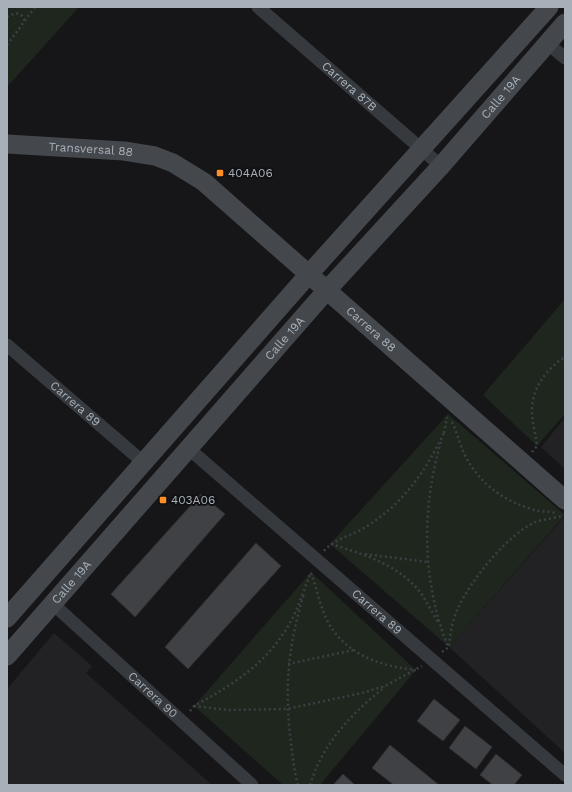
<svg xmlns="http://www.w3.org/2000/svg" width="572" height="792" viewBox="0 0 572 792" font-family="'Work Sans',sans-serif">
<rect width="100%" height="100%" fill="#161618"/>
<g fill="#222225">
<path d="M565,418v51l-24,-22z"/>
<path d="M565,516v237l-116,-106z"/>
<path d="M54,633l38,33 -6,7 126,112h-205v-96z"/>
</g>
<g fill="#1e261d">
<path d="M7,7h72l-72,80z"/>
<path d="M565,299v115l-28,32 -54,-51z"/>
<path d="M448,414l117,101 -116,132 -119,-103z"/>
<path d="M311,572l105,98 -96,115h-37l-89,-79z"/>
</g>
<g fill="#404145" stroke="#303034">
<path d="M201,494l24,20 -90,103 -24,-23z"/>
<path d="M256,543l25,23 -93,103 -23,-22z"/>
<path d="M434,699l26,21 -17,21 -26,-20z"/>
<path d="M465,726l27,21 -16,22 -27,-21z"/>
<path d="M390,745l49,40h-45l-22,-17z"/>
<path d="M496,754l26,21 -8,10h-21l-13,-10z"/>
<path d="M343,774l12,11h-22z"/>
</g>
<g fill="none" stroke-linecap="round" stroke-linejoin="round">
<g stroke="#3c4044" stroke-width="2.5" stroke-dasharray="2 3" stroke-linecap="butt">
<path d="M7,17l9,-4 5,2 4,6"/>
<path d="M7,45l28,-38"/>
<path d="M452,422c6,12 8,26 15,37 15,27 38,42 67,51 7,2 15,1 22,3"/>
<path d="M444,433l3,-16"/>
<path d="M441,442c-20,67 -19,139 7,205"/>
<path d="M532,452l5,-6c-1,-11 -5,-23 -5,-34 -1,-23 15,-44 33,-55"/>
<path d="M331,544c34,11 70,21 92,52 5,9 10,18 16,27"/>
<path d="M324,551c10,-12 27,-15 40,-23 39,-24 60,-54 80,-95"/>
<path d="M365,554l63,8"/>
<path d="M311,573c7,18 10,41 22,57 19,27 52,37 83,40"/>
<path d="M442,652l7,-5c1,-13 3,-26 9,-39 13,-28 51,-76 80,-87 8,-2 17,-3 24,-5"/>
<path d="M288,664l66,-14"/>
<path d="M194,706l33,4 60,-1 75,-16 23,-7 37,-20"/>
<path d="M190,711l4,-5c35,-19 69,-40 91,-75 12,-18 18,-39 26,-59"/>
<path d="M298,785c-4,-13 -5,-28 -7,-42 -7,-54 -3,-97 13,-149"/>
<path d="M310,785c12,-41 43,-73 75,-98"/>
</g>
<g stroke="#36393d" stroke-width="13">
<path id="s1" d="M258,7l183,159"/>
<path d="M547,43l18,15"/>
<path id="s2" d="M7,345l136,117"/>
<path id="s3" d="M188,448l377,327"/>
<path id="s4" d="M53,604l199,181"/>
</g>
<g stroke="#44484d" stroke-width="19">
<path id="s5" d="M7,144l117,7 31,5 18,7 31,19 361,318"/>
<path d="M7,618l302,-344 240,-267"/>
<path id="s6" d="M7,656l320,-366 114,-124 124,-143"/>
</g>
</g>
<g fill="#ff8e27" stroke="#111113" stroke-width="1.5">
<rect x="216" y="169" width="8" height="8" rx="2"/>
<rect x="159" y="496" width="8" height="8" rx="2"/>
</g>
<g text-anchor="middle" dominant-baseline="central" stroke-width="4" stroke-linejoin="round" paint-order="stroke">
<g font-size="12" fill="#a7b0b9" stroke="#111113">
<text stroke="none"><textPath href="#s1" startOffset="121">Carrera 87B</textPath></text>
<text stroke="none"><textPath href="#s6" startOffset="746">Calle 19A</textPath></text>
<text stroke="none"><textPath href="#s5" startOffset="84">Transversal 88</textPath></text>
<text stroke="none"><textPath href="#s5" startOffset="427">Carrera 88</textPath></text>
<text stroke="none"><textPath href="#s6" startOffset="422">Calle 19A</textPath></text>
<text stroke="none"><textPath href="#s2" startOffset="90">Carrera 89</textPath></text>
<text stroke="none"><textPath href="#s6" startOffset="98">Calle 19A</textPath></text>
<text stroke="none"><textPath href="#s3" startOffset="250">Carrera 89</textPath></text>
<text stroke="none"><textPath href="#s4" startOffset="135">Carrera 90</textPath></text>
</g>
<g font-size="12" fill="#a7b0b9" stroke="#111113" text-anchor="start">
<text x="228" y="173">404A06</text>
<text x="171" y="500">403A06</text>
</g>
</g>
<rect width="572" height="792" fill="none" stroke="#a7b0b9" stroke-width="16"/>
</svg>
